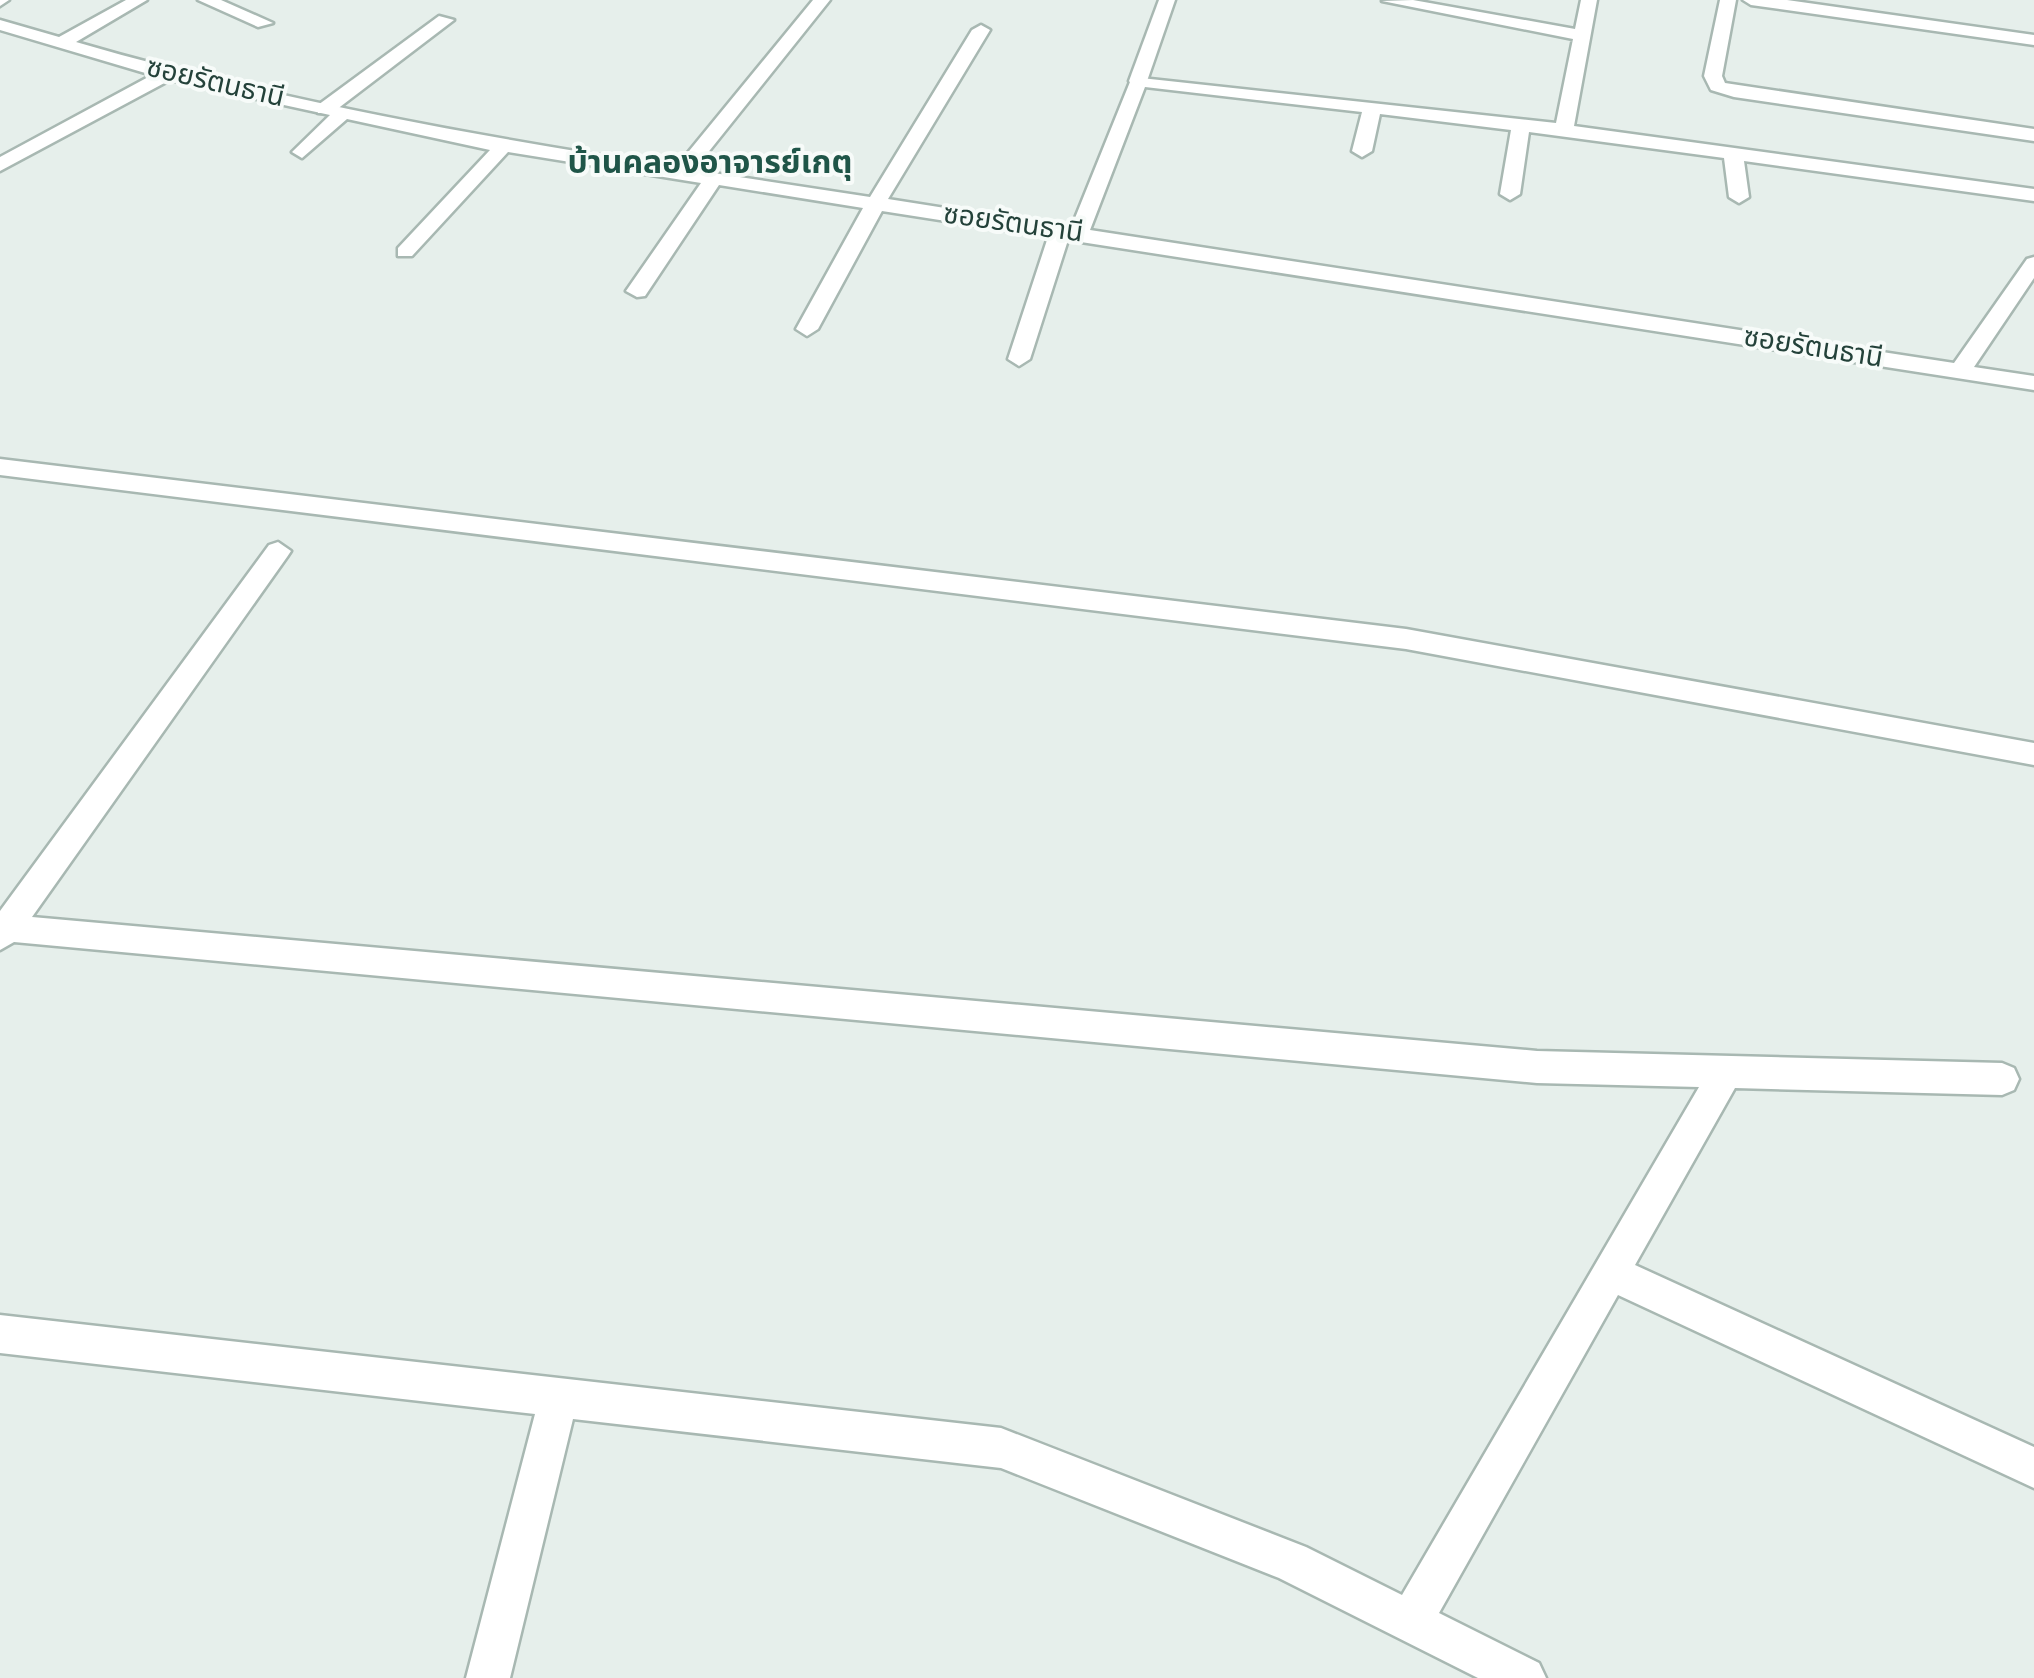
<svg xmlns="http://www.w3.org/2000/svg" width="2034" height="1678" viewBox="0 0 2034 1678" font-family="Overpass,'Noto Sans Thai',sans-serif">
<rect width="100%" height="100%" fill="#e6efeb"/>
<g fill="none" stroke-linecap="round" stroke-linejoin="round">
<g stroke="#a8b8b2" stroke-width="5">
<g id="service">
<path d="M198,0h23l52,23 -15,4z"/>
<path d="M1159,0h16l-28,81 -15,4 -3,-4z"/>
<path d="M439,16l15,4 -122,93h-14v-8z"/>
</g>
</g>
<g stroke="#a8b8b2" stroke-width="5">
<g id="minor">
<path d="M0,0h9l-9,6z"/>
<path d="M126,0h21l-71,42c196,57 398,94 600,125l137,-167h17l-136,170 176,27 102,-167 9,-5 9,5 -102,169 183,29 61,-151 424,46 17,-84 -191,-38 31,-1 162,29 6,-29h16l-23,126 460,63v12l-290,-40 5,36 -10,6 -10,-6 -5,-39 -195,-26 -9,62 -10,6 -10,-6 11,-64 -131,-16 -8,37 -10,6 -10,-6 10,-39 -217,-25 -55,143 864,133 73,-104 7,-2v21l-60,89 60,9v14l-966,-150 -38,119 -11,7 -11,-7 40,-122 -166,-26 -64,118 -11,7 -11,-7 67,-121 -144,-23 -74,111 -8,1 -11,-6 75,-108 -193,-31 -96,104h-14v-8l92,-98 -143,-31 -45,39 -10,-6 38,-37 -160,-35 -170,91v-14l152,-82 -152,-45v-10l59,17z"/>
<path d="M1720,0h16l-14,76 3,7 309,46v12l-300,-44 -23,-7 -7,-14z"/>
<path d="M1743,0h44l247,35v10l-283,-40z"/>
<path d="M0,459l1406,170 628,114v22l-628,-116 -1406,-174z"/>
<path d="M278,542l13,9 -4,6 -255,360 1505,134 465,12 12,5 5,11 -5,11 -12,5 -267,-7 -100,177 399,182v41l-416,-193 -179,318 100,50 7,15h-68l-199,-100 -278,-110 -428,-49 -63,259h-44l69,-264 -535,-61v-38l1001,113 305,119 96,48 297,-508 -162,-4 -1523,-141 -14,8v-39l269,-366z"/>
</g>
</g>
<use href="#service" fill="#fff" fill-rule="evenodd"/>
<use href="#minor" fill="#fff" fill-rule="evenodd"/>
</g>
<g text-anchor="middle" dominant-baseline="central" stroke-width="8" stroke-linejoin="round" paint-order="stroke">
<g font-size="28" fill="#24423a" stroke="#f7fbf9">
<text transform="translate(215 84) rotate(13)">ซอยรัตนธานี</text>
<text transform="translate(1013 225) rotate(8)">ซอยรัตนธานี</text>
<text transform="translate(1813 349) rotate(9)">ซอยรัตนธานี</text>
</g>
<g font-size="32" font-weight="bold" fill="#1f5548" stroke="#f7fbf9">
<text x="710" y="165">บ้านคลองอาจารย์เกตุ</text>
</g>
</g>
</svg>
